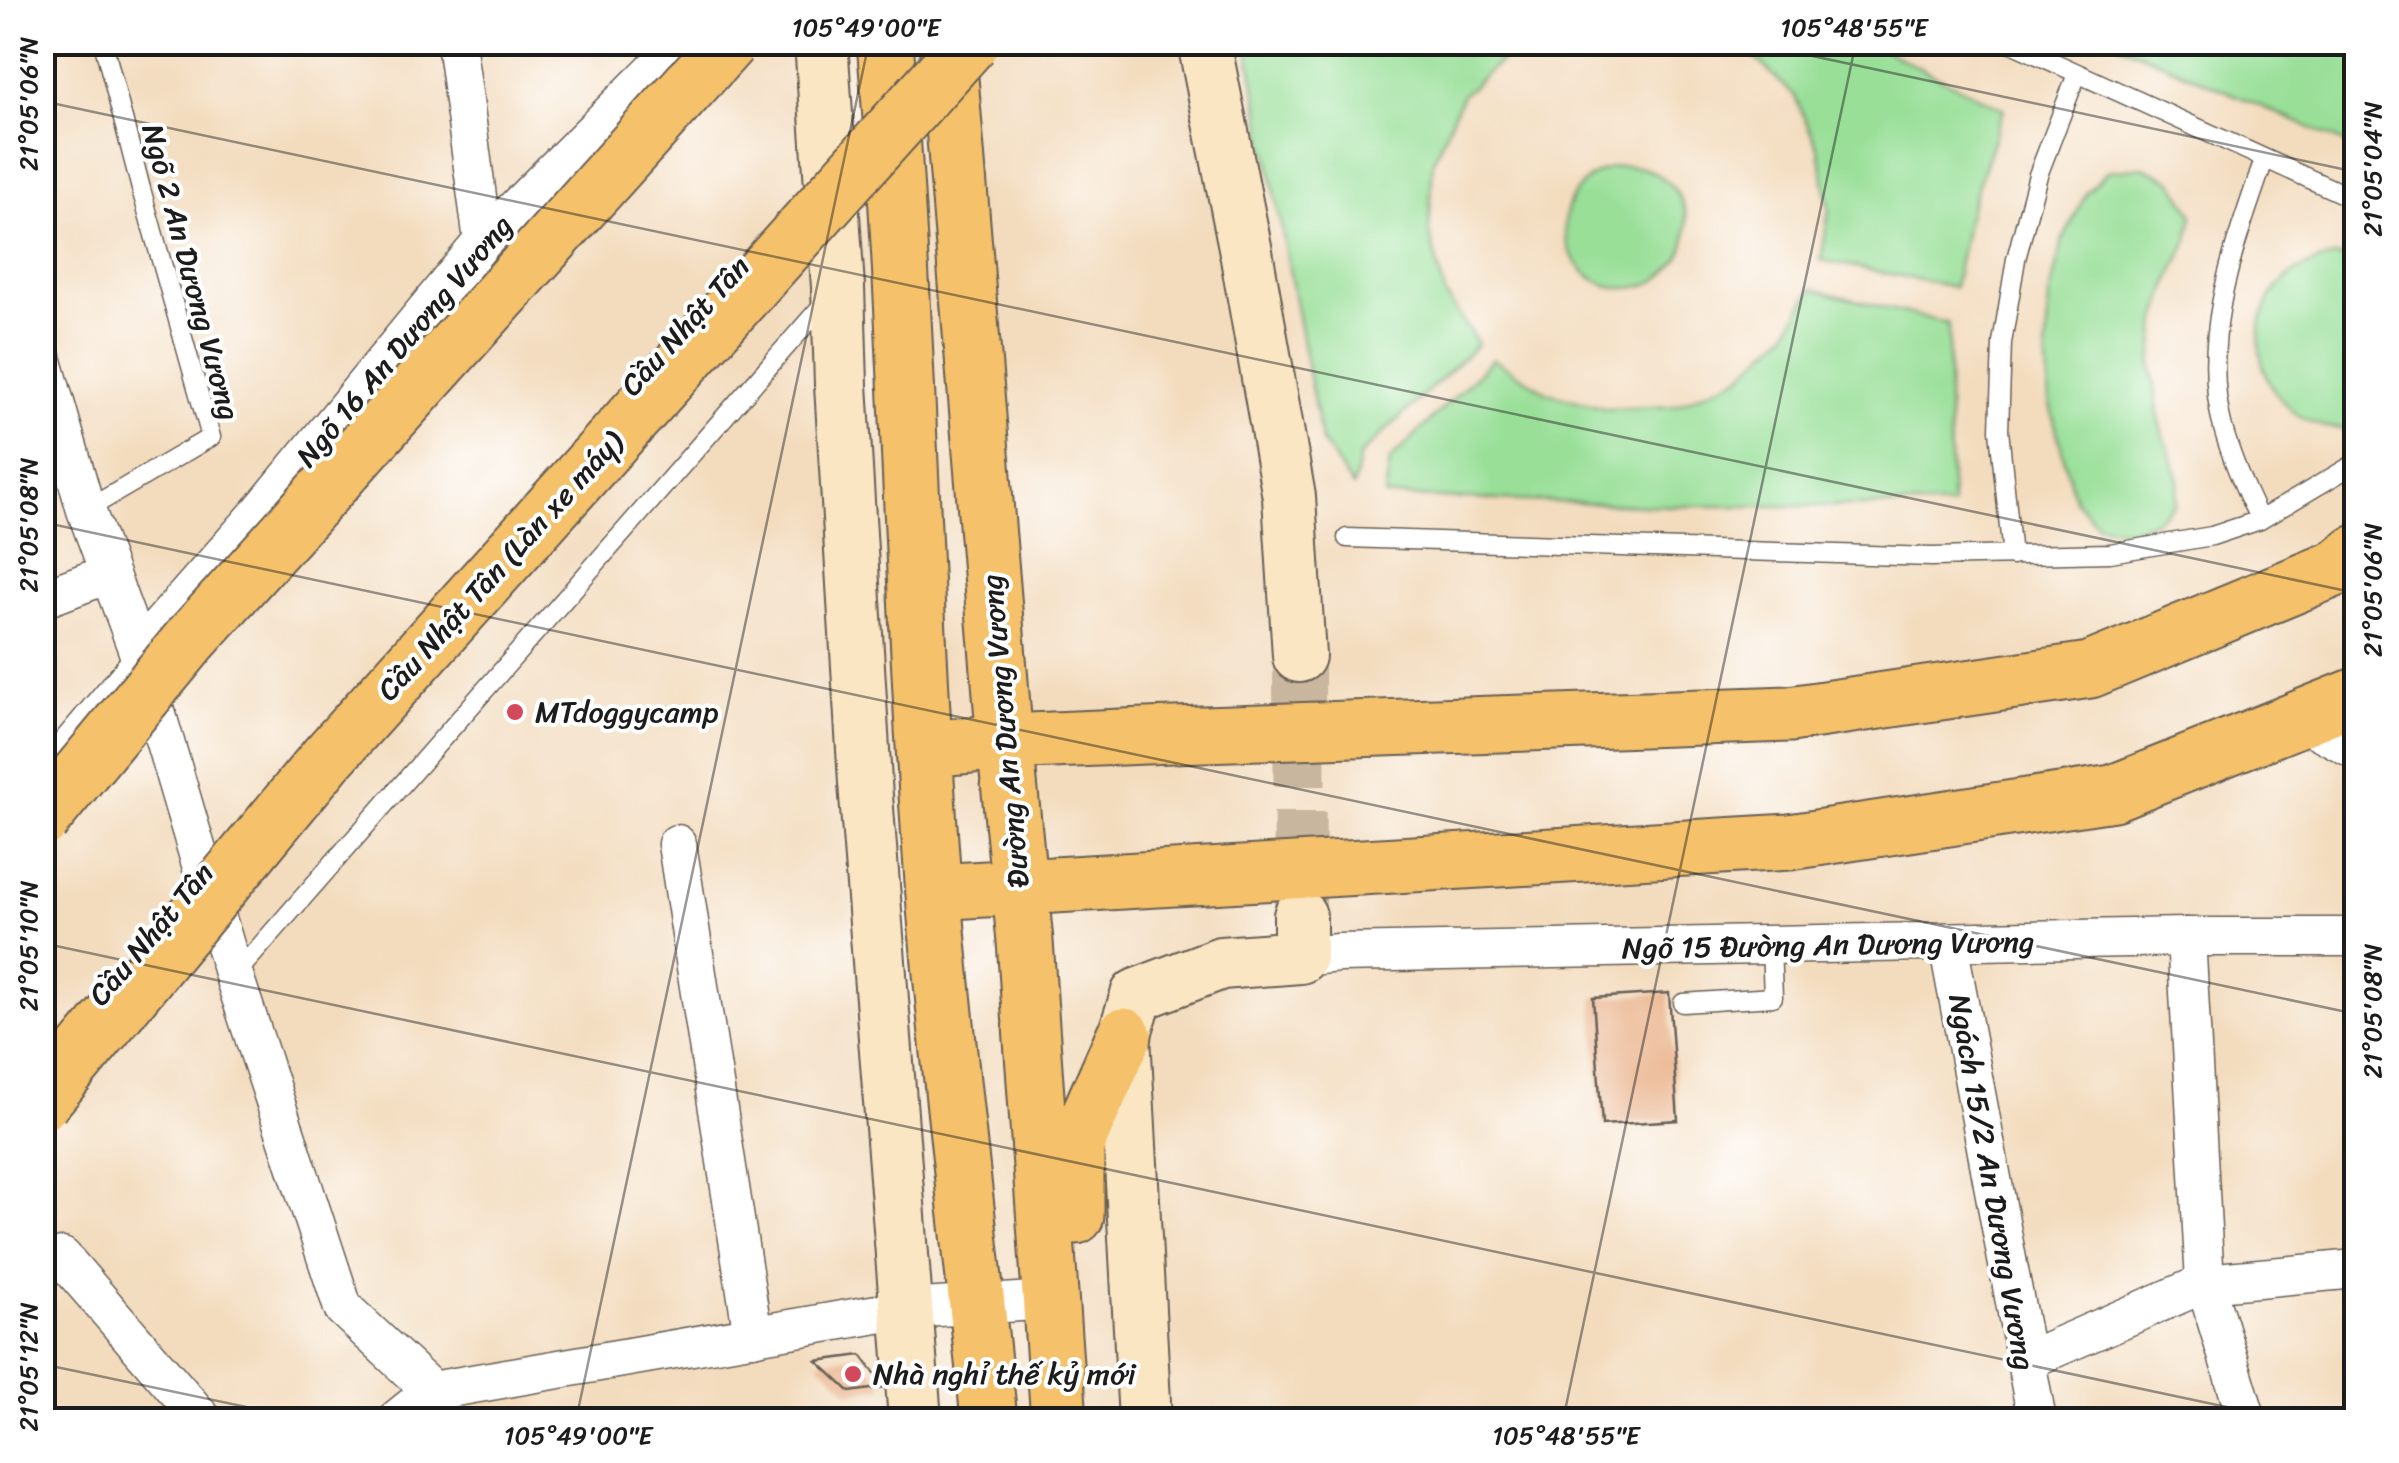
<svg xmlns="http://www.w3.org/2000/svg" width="2399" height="1463" viewBox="0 0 2399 1463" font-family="Sriracha,sans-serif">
<rect width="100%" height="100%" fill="#fff"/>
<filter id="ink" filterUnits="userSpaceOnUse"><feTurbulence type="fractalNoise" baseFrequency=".01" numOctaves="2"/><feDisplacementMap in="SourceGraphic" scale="20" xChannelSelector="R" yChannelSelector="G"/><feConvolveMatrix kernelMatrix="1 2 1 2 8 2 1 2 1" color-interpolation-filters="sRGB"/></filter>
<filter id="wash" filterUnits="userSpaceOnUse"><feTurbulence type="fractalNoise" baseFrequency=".0048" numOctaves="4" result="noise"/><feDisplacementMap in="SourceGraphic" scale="40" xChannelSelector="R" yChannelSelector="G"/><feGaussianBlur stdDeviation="2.25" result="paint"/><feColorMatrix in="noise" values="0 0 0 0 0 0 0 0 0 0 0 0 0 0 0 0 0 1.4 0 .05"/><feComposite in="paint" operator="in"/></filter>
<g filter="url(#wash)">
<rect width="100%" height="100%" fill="#f3dcbe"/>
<g fill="#99df98" stroke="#5a7e5a" stroke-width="2.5">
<path d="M1247,43h274l-59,52 -29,66 -4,70 16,63 33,50 -118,111 -7,32 -32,-47z"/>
<path d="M1731,43h138l135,66 -34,99 -16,79 -133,-27 8,-50 -10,-60 -25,-55 -43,-41z"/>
<path d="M2117,43h239v105z"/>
<circle cx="1626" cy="227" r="61"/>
<path d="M2143,167l29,13 21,34 -5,26 -19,42 -12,40 -5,41 7,59 20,58 -4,24 -19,16 -26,10 -32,-5 -23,-25 -26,-99 -3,-56 3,-48 13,-55 25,-50 21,-21z"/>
<path d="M2333,257h23v171l-2,1c-10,-1 -22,0 -32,-3 -61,-17 -85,-100 -38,-145 14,-13 31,-19 49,-24z"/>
<path d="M1812,289l137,35 -1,81 4,101h-282l-285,-10 5,-36 103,-101 55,34 60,16 67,-3 64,-29 48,-44z"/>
</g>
<g id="blocks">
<g fill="#e9b188">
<path d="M1669,993l9,127 -76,5 -9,-127z"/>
<path d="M861,1355l24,32 -35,5 -33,-31z"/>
</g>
</g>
</g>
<g filter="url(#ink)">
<use href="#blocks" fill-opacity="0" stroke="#675f55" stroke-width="2.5"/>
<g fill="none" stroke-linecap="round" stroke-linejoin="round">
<path stroke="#c8b69e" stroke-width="52" stroke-dasharray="52 26" stroke-linecap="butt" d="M1299,656l1,259"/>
<g stroke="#675f55" stroke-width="21">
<g id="lane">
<path d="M2009,42l347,158"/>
<path d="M86,510l125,-73 -70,-248 -38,-147"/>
<path d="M2260,520c-15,-30 -28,-60 -37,-92 -24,-92 12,-183 41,-268"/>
<path d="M1347,538l585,19 178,-4 102,-17 48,-16 96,-57"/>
<path d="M2012,556l-13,-126 3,-87 14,-84 22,-84 39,-101"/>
<path d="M42,765l96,-114"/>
<path d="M234,976l593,-676"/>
<path d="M1683,1003l90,-6 -2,-51"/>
</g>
</g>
<g stroke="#675f55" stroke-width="41">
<g id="street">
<path d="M456,42l27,199"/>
<path d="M42,358l44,152 52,141 96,325 109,332 89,83 474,-82 145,-9"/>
<path d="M42,599l66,-25"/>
<path d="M138,651l125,-142 220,-268 199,-199"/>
<path d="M2298,719l58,31"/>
<path d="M677,844l76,492"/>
<path d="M2186,937l19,346 42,137"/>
<path d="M1948,943l89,477"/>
<path d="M1300,957l38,-4 848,-16h170"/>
<path d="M62,1257l141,163"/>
<path d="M2025,1361l180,-78 151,-14"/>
<path d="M396,1420l36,-29 6,29"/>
</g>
</g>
<g stroke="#675f55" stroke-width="56">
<g id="secondary">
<path d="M821,42l17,245 3,98 24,398 50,637"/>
<path d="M1204,42l42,210 43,245 10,159"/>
<path d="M1145,1420l-21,-384 13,-41 84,-32 79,-6v-41"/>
</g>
</g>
<g stroke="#675f55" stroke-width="59">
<g id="primary">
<path d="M885,42c24,284 27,569 49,853 14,175 38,350 55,525"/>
<path d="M947,42l58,700 20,199 34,479"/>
<path d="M1076,1216v-71l48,-109"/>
</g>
</g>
<g stroke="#675f55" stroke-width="59">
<g id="highway">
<path d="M926,749l79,-7 140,-6 645,-22 300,-44 249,-103 17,-14"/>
<path d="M934,892l856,-50 323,-49 243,-97"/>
</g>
</g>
<use href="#lane" stroke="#fff" stroke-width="18"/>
<use href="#street" stroke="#fff" stroke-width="38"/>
<use href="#secondary" stroke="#fbe6c4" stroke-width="52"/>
<use href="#primary" stroke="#f5c16b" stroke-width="55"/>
<use href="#highway" stroke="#f5c16b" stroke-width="55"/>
<g stroke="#675f55" stroke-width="59" stroke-linecap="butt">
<g id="highway-bridge">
<path d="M42,819l148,-179 539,-598"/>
<path d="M42,1102l285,-344 644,-716"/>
</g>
</g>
<use href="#highway-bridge" stroke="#f5c16b" stroke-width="55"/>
</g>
</g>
<path fill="none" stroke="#1c1c1c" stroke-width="2.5" stroke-opacity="0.45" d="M1747,42l609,130M42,101l2314,492M42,522l2314,492M42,943l2246,477M42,1364l266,56M576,1420l293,-1378M1563,1420l293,-1378"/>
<g fill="#d1495b" stroke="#fff" stroke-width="4">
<circle cx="515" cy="712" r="10"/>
<circle cx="853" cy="1374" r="10"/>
</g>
<g text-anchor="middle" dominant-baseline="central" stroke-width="8" stroke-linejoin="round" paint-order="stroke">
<g font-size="30" fill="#1c1c1c" stroke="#fff">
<text transform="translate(191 272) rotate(75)">Ngõ 2 An Dương Vương</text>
<text transform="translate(685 326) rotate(-48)">Cầu Nhật Tân</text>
<text transform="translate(404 341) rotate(-50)">Ngõ 16 An Dương Vương</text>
<text transform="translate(500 566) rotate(-48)">Cầu Nhật Tân (Làn xe máy)</text>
<text transform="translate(1005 731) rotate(-95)">Đường An Dương Vương</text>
<text transform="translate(151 934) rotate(-50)">Cầu Nhật Tân</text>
<text transform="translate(1828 945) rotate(-1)">Ngõ 15 Đường An Dương Vương</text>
<text transform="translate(1992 1182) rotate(80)">Ngách 15/2 An Dương Vương</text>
</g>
<g font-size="30" fill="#1c1c1c" stroke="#fff" text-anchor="start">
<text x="535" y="712">MTdoggycamp</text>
<text x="873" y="1374">Nhà nghỉ thế kỷ mới</text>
</g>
</g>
<rect width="2399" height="1463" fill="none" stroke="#fff" stroke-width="110"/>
<rect x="55" y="55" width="2289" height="1353" fill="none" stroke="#1c1c1c" stroke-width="4"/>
<g font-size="25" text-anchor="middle" fill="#1c1c1c">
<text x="866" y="36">105°49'00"E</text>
<text x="1854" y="36">105°48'55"E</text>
<text transform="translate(28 104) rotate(-90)" y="9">21°05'06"N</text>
<text transform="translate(2372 169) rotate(-90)" y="9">21°05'04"N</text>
<text transform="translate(28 525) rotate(-90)" y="9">21°05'08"N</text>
<text transform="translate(2372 590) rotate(-90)" y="9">21°05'06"N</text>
<text transform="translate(28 946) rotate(-90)" y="9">21°05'10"N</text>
<text transform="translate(2372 1011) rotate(-90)" y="9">21°05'08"N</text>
<text transform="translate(28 1367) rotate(-90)" y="9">21°05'12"N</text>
<text x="578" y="1444">105°49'00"E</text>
<text x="1566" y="1444">105°48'55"E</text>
</g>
</svg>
